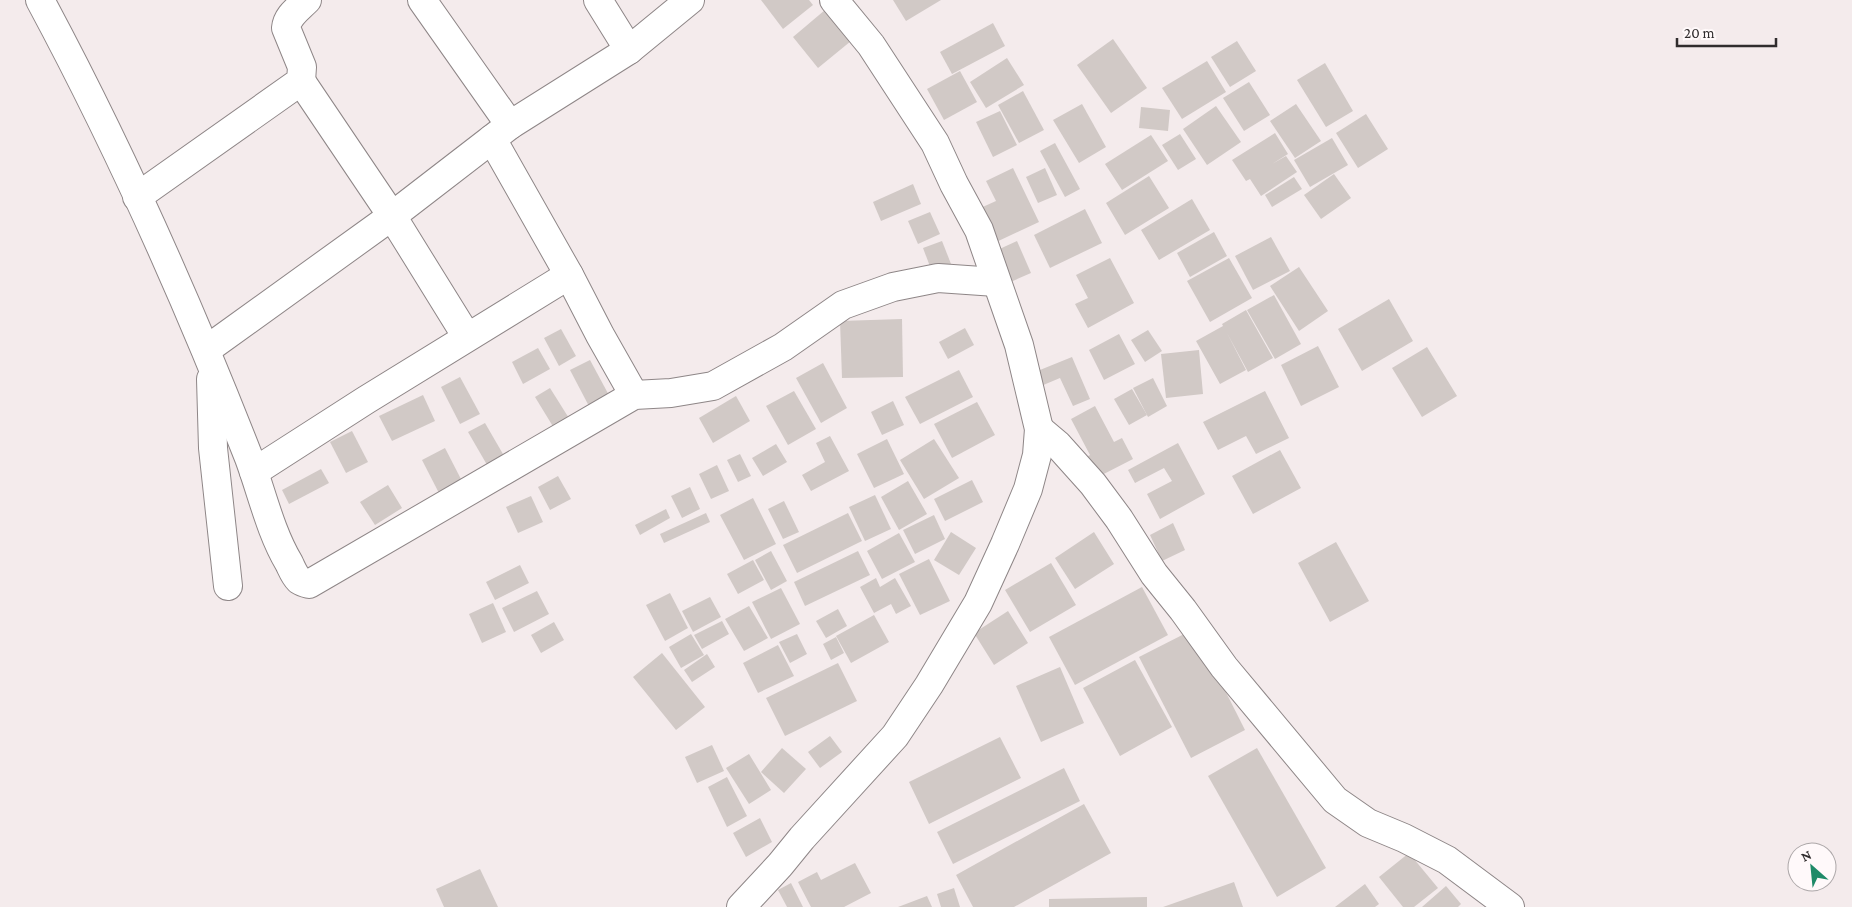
<svg xmlns="http://www.w3.org/2000/svg" width="1852" height="907" viewBox="0 0 1852 907" font-family="'Crimson Pro',serif">
<rect width="100%" height="100%" fill="#f4ebec"/>
<g fill="#d1c9c6">
<path d="M761,0h48l4,5 -30,24z"/>
<path d="M893,0h48l-35,21z"/>
<path d="M825,10l26,31 -33,27 -25,-31z"/>
<path d="M993,23l12,23 -53,28 -12,-22z"/>
<path d="M1113,39l34,49 -36,25 -34,-48z"/>
<path d="M1237,41l19,30 -26,16 -19,-30z"/>
<path d="M1007,58l17,27 -38,23 -16,-26z"/>
<path d="M1207,61l19,31 -44,27 -20,-31z"/>
<path d="M1325,63l28,48 -27,16 -29,-47z"/>
<path d="M960,71l17,31 -33,18 -17,-31z"/>
<path d="M1249,82l21,33 -26,16 -21,-33z"/>
<path d="M1023,91l21,39 -25,13 -21,-38z"/>
<path d="M1082,104l24,43 -27,16 -26,-43z"/>
<path d="M1296,104l25,37 -26,17 -25,-37z"/>
<path d="M1216,106l25,36 -34,23 -24,-36z"/>
<path d="M1141,107l29,3 -2,21 -29,-3z"/>
<path d="M1000,111l17,34 -24,12 -17,-35z"/>
<path d="M1366,114l22,35 -30,19 -22,-35z"/>
<path d="M1275,133l13,21 -16,10 14,-8 11,16 -36,24 -11,-17 -4,2 -14,-21z"/>
<path d="M1180,134l16,25 -18,11 -16,-25z"/>
<path d="M1151,135l17,26 -46,29 -17,-26z"/>
<path d="M1332,138l16,27 -38,22 -16,-27z"/>
<path d="M1055,143l25,46 -15,8 -25,-46z"/>
<path d="M1013,168l26,54 -47,22 -16,-34 20,-9 -10,-20z"/>
<path d="M1045,168l12,27 -19,8 -12,-26z"/>
<path d="M1334,174l17,24 -30,21 -17,-24z"/>
<path d="M1149,176l20,32 -44,27 -19,-32z"/>
<path d="M1294,177l8,12 -30,18 -7,-12z"/>
<path d="M913,184l8,20 -40,17 -8,-19z"/>
<path d="M1192,199l18,31 -51,30 -18,-30z"/>
<path d="M1085,209l17,34 -52,25 -16,-33z"/>
<path d="M930,212l10,22 -22,10 -10,-23z"/>
<path d="M1214,232l13,24 -37,21 -13,-24z"/>
<path d="M1271,237l19,34 -37,19 -18,-34z"/>
<path d="M942,241l11,28 -19,8 -11,-29z"/>
<path d="M1017,241l14,32 -25,11 -13,-32z"/>
<path d="M1110,258l24,45 -46,25 -13,-24 13,-6 -12,-23z"/>
<path d="M1229,258l23,40 -42,24 -23,-41z"/>
<path d="M1299,267l29,44 -29,20 -29,-45z"/>
<path d="M1274,295l27,49 -26,15 -28,-49z"/>
<path d="M1389,299l24,42 -51,30 -24,-42z"/>
<path d="M1246,310l27,48 -25,14 -21,-39 19,37 -26,14 -24,-43 27,-15 -1,-2z"/>
<path d="M902,319l1,58 -61,1 -2,-57z"/>
<path d="M965,328l9,17 -26,14 -9,-17z"/>
<path d="M561,329l15,27 -17,10 -15,-28z"/>
<path d="M1148,330l14,21 -17,11 -14,-22z"/>
<path d="M1119,334l16,30 -31,16 -15,-30z"/>
<path d="M1318,346l21,41 -38,19 -20,-41z"/>
<path d="M1427,347l30,49 -35,21 -30,-49z"/>
<path d="M538,348l12,21 -27,15 -11,-22z"/>
<path d="M1199,350l4,44 -37,4 -5,-44z"/>
<path d="M1072,357l18,42 -17,7 -13,-28 -19,8 -6,-14z"/>
<path d="M590,360l21,39 -20,11 -21,-40z"/>
<path d="M823,363l24,45 -26,15 -25,-45z"/>
<path d="M959,370l14,27 -53,27 -15,-27z"/>
<path d="M460,377l20,37 -20,10 -19,-37z"/>
<path d="M1153,378l14,28 -19,11 -15,-29z"/>
<path d="M550,388l22,35 -15,10 -22,-36z"/>
<path d="M1132,389l15,26 -18,10 -15,-26z"/>
<path d="M794,391l22,38 -28,16 -22,-39z"/>
<path d="M1265,391l24,47 -33,16 -10,-18 -28,14 -15,-28z"/>
<path d="M423,395l12,26 -43,20 -13,-25z"/>
<path d="M736,396l14,25 -37,22 -14,-25z"/>
<path d="M893,401l11,24 -22,10 -11,-23z"/>
<path d="M977,402l18,33 -43,23 -18,-34z"/>
<path d="M1095,406l19,36 8,-4 11,21 -39,20 -11,-20 7,-4 -19,-36z"/>
<path d="M485,423l22,38 -17,9 -22,-38z"/>
<path d="M352,431l16,31 -22,11 -16,-31z"/>
<path d="M830,436l19,35 -38,20 -9,-16 23,-13 -9,-19z"/>
<path d="M887,439l17,35 -30,14 -17,-34z"/>
<path d="M934,439l25,39 -35,21 -24,-39z"/>
<path d="M1178,443l27,51 -45,25 -13,-25 25,-13 -8,-13 -29,15 -7,-13z"/>
<path d="M776,444l11,18 -24,14 -11,-18z"/>
<path d="M445,448l19,37 -23,12 -19,-37z"/>
<path d="M1280,450l21,38 -48,26 -21,-38z"/>
<path d="M740,454l11,22 -13,6 -11,-22z"/>
<path d="M717,465l12,26 -18,8 -12,-25z"/>
<path d="M321,469l8,14 -40,21 -7,-14z"/>
<path d="M558,476l13,23 -21,11 -12,-23z"/>
<path d="M972,480l11,22 -38,19 -11,-22z"/>
<path d="M908,481l19,33 -28,16 -18,-33z"/>
<path d="M388,485l14,23 -27,17 -15,-23z"/>
<path d="M690,487l10,22 -18,9 -11,-22z"/>
<path d="M875,495l16,34 -26,12 -16,-34z"/>
<path d="M531,496l12,26 -25,11 -12,-26z"/>
<path d="M753,498l23,46 -32,16 -24,-45z"/>
<path d="M784,501l15,31 -16,7 -15,-30z"/>
<path d="M666,509l4,9 -30,17 -5,-10z"/>
<path d="M706,513l4,9 -46,21 -4,-9z"/>
<path d="M848,513l14,28 -65,32 -14,-28z"/>
<path d="M934,515l11,24 -30,15 -12,-24z"/>
<path d="M1173,523l12,27 -23,11 -12,-26z"/>
<path d="M951,532l25,16 -17,27 -25,-15z"/>
<path d="M1094,532l20,32 -39,25 -20,-31z"/>
<path d="M899,533l16,29 -33,17 -15,-28z"/>
<path d="M1336,542l33,59 -39,21 -32,-59z"/>
<path d="M771,551l16,30 -16,9 -16,-30z"/>
<path d="M858,551l12,24 -65,31 -11,-24z"/>
<path d="M929,559l21,42 -30,14 -21,-41z"/>
<path d="M753,560l11,20 -26,14 -11,-20z"/>
<path d="M1051,563l25,42 -46,27 -25,-42z"/>
<path d="M520,565l9,18 -34,17 -9,-18z"/>
<path d="M876,578l4,9 15,-9 16,28 -15,8 -5,-10 -17,9 -14,-26z"/>
<path d="M1142,587l26,48 -93,50 -26,-48z"/>
<path d="M781,588l19,36 -29,15 -19,-37z"/>
<path d="M537,591l12,23 -35,18 -12,-24z"/>
<path d="M670,593l18,35 -23,13 -19,-36z"/>
<path d="M710,597l11,20 -28,15 -11,-21z"/>
<path d="M493,603l13,29 -24,11 -13,-29z"/>
<path d="M749,606l19,32 -24,13 -19,-32z"/>
<path d="M838,609l9,17 -21,12 -10,-17z"/>
<path d="M1008,611l20,32 -34,22 -20,-32z"/>
<path d="M874,615l15,27 -38,21 -15,-27z"/>
<path d="M722,621l7,13 -27,15 -8,-14z"/>
<path d="M554,622l10,18 -23,13 -10,-18z"/>
<path d="M1194,629l51,101 -54,28 -52,-101z"/>
<path d="M691,634l13,21 -23,13 -12,-21z"/>
<path d="M797,634l10,20 -17,9 -11,-21z"/>
<path d="M836,637l8,16 -13,7 -8,-16z"/>
<path d="M778,645l16,31 -36,17 -15,-30z"/>
<path d="M662,653l43,54 -29,23 -43,-53z"/>
<path d="M707,654l8,13 -23,15 -8,-12z"/>
<path d="M1135,660l37,67 -52,29 -37,-68z"/>
<path d="M838,663l19,38 -72,35 -19,-38z"/>
<path d="M1060,667l24,56 -43,19 -25,-56z"/>
<path d="M830,736l12,16 -22,16 -12,-16z"/>
<path d="M1000,737l21,41 -92,46 -20,-42z"/>
<path d="M712,745l12,26 -27,12 -12,-26z"/>
<path d="M782,748l24,21 -22,24 -23,-21z"/>
<path d="M1257,748l69,120 -49,29 -69,-121z"/>
<path d="M749,754l22,36 -22,14 -23,-36z"/>
<path d="M1064,768l16,33 -127,63 -16,-32z"/>
<path d="M727,777l20,39 -20,11 -19,-40z"/>
<path d="M1084,804l27,49 -97,54h-41l-17,-32z"/>
<path d="M760,818l12,24 -26,15 -13,-24z"/>
<path d="M1409,853l29,35 -24,19h-11l-24,-30z"/>
<path d="M855,863l16,30 -27,14h-33l-13,-25 19,-10 4,8z"/>
<path d="M480,869l18,38h-54l-8,-18z"/>
<path d="M1234,882l9,25h-80z"/>
<path d="M791,883l12,24h-16l-9,-17z"/>
<path d="M1365,884l14,20 -4,3h-40z"/>
<path d="M1446,886l15,18 -3,3h-36z"/>
<path d="M954,888l6,19h-19l-4,-13z"/>
<path d="M927,896l5,11h-34z"/>
<path d="M1147,897v10h-98v-8z"/>
</g>
<g fill="none" stroke-linecap="round" stroke-linejoin="round">
<g stroke="#8e8687" stroke-width="30">
<g id="minor">
<path d="M40,0c79,147 148,302 209,458 13,35 21,73 40,105 3,6 5,12 10,17 3,2 6,3 10,4l325,-189 37,-2 42,-7 70,-39 60,-42 50,-18 45,-9 58,4"/>
<path d="M422,0l88,125"/>
<path d="M598,0l31,50"/>
<path d="M301,81l91,135 75,121"/>
<path d="M492,139l77,136 31,60 34,60"/>
<path d="M137,197l164,-116 1,-14 -16,-39c1,-12 12,-19 21,-28"/>
<path d="M206,350l186,-134 118,-91 119,-75 61,-50"/>
<path d="M211,379l2,69 15,138"/>
<path d="M1039,429l19,16 35,39 26,35 35,55 29,36 41,57 111,133 33,23 36,15 43,22 63,47"/>
<path d="M254,472l112,-72 203,-125"/>
<path d="M741,907l39,-42 22,-27 93,-102 34,-51 49,-82 27,-59 23,-55 9,-34 2,-26 -20,-84 -40,-115 -25,-46 -19,-41 -64,-98 -37,-45"/>
</g>
</g>
<use href="#minor" stroke="#fff" stroke-width="28"/>
</g>
<g transform="translate(1812 867) rotate(333)"><circle r="24" fill="#fff9fa" stroke="#aca7a8"/>
<path d="M0-4L9 19L0 12L-9 19Z" fill="#1f8a68"/>
<text y="-8" font-size="14" font-weight="bold" text-anchor="middle" fill="#302c2d">N</text>
</g>
<path d="M1677 38v8h99v-8" fill="none" stroke="#302c2d" stroke-width="2.5"/>
<text x="1684" y="38" font-size="15" fill="#302c2d" stroke="#fff9fa" stroke-width="4" paint-order="stroke">20 m</text>
</svg>
